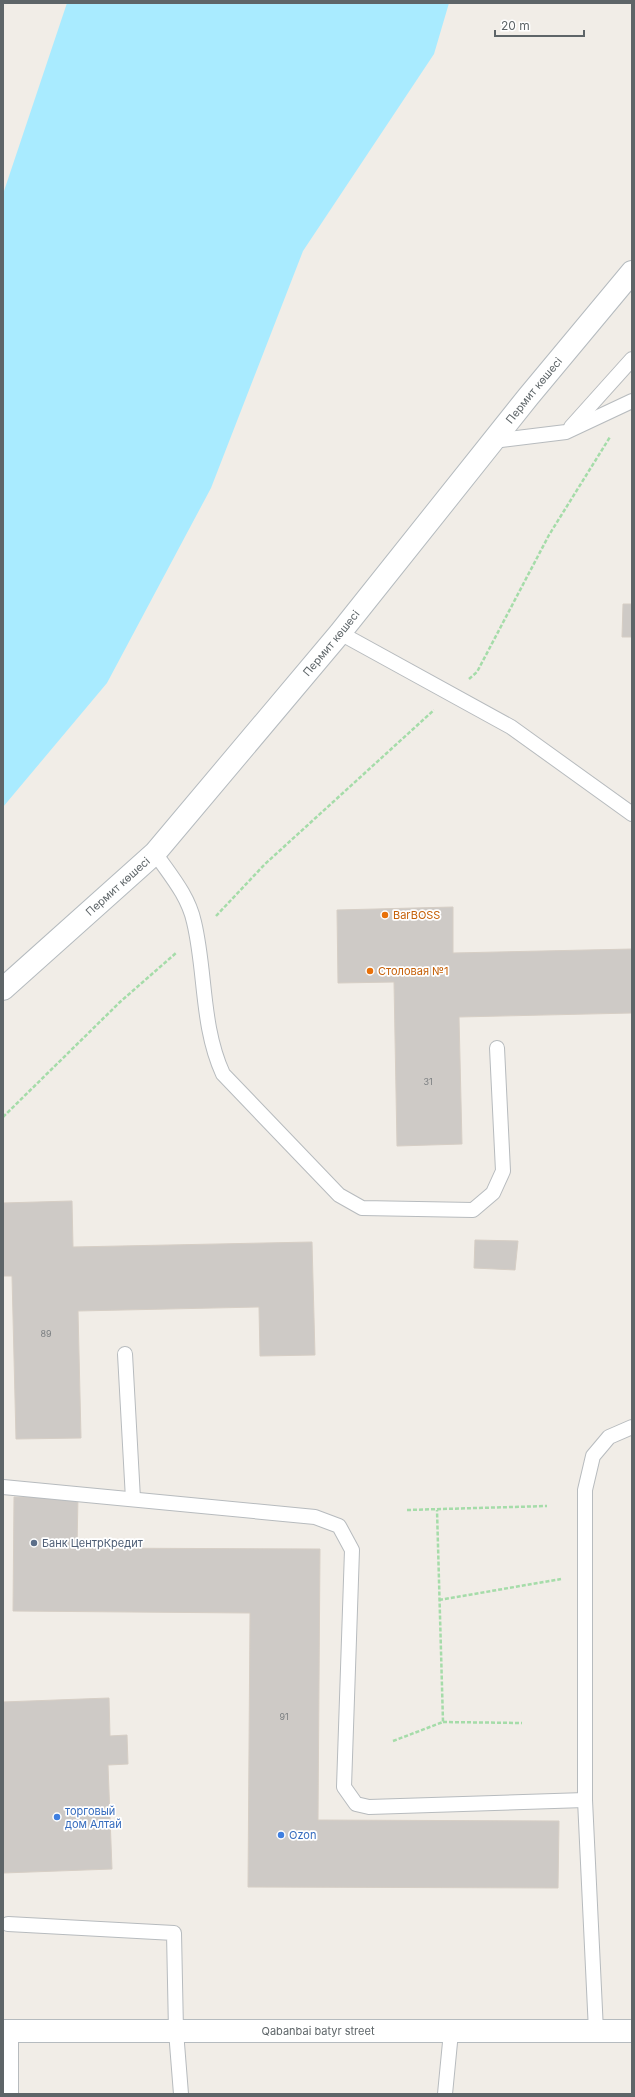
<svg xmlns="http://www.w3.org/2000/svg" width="635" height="2097" viewBox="0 0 635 2097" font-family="Inter,sans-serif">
<rect width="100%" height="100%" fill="#f1ede7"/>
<path fill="#a9ebff" d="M67,3h382l-15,51 -131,197 -92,237 -104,195 -104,124v-613z"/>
<g fill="#cecac6" stroke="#d6cec5">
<path d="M623,604h9v33h-10z"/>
<path d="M453,907v46l179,-4v64l-173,4 3,127 -65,2 -3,-164 -56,1 -1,-73z"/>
<path d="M72,1201l1,46 239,-5 3,113 -55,1 -1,-49 -181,4 3,127 -65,1 -4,-163h-9v-73z"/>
<path d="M475,1240l43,1 -3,29 -41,-2z"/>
<path d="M14,1497h64l-1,51 243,1 -2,271 241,1 -1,67 -310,-1 2,-274 -237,-2z"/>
<path d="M109,1698l1,38 17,-1 1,29 -20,1 4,104 -109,4v-171z"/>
</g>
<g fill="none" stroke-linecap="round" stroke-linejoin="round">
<g stroke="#b7bbbe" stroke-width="16">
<g id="service">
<path d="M571,427l61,-68"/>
<path d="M493,441l73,-9 66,-31"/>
<path d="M340,633l171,94 121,87"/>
<path d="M155,853c15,22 33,42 39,69 12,50 7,104 29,152l116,121 23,13 111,2 20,-17 10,-22 -6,-123"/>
<path d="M125,1354l8,145"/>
<path d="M3,1487l312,30 24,9 13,24 -8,237 12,17 13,3 216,-7"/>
<path d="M8,1924l166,9 2,98 5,63"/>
<path d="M596,2031l-11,-231v-310l8,-34 16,-19 23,-10"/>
<path d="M11,2094v-63"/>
<path d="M445,2094l6,-62"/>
</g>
</g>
<g stroke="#b5bbbf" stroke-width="24">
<g id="secondary">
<path id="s1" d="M3,989l152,-136 185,-220 188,-236 104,-125"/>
<path id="s2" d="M3,2031h629"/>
</g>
</g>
<g stroke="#a5dca9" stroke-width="2.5" stroke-dasharray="4 2" stroke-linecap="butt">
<path d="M469,679l8,-7 72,-137 61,-98"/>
<path d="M216,916l49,-52 169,-154"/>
<path d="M3,1117l117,-115 56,-49"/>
<path d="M407,1510l140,-4"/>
<path d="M439,1600l122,-21"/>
<path d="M443,1722l79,1"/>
<path d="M393,1741l50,-19 -6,-212"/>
</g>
<use href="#service" stroke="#fff" stroke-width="14"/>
<use href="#secondary" stroke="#fff" stroke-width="22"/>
</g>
<g fill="#e8710a" stroke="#fff" stroke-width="1.5">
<circle cx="385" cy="915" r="4"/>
<circle cx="370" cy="971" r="4"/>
</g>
<circle fill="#5c6f8a" stroke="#fff" stroke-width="1.5" cx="34" cy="1543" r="4"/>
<g fill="#3f7fe0" stroke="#fff" stroke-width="1.5">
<circle cx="57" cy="1817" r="4"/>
<circle cx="281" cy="1835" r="4"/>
</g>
<g text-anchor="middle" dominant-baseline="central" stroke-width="3.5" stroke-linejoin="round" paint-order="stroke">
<g font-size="9" fill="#7a7e80">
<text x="428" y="1081">31</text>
<text x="46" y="1333">89</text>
<text x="284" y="1716">91</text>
</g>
<g font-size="11" fill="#5e6568" stroke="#fff">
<text stroke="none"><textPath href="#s1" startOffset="802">Пермит көшесі</textPath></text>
<text stroke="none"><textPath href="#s1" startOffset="478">Пермит көшесі</textPath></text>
<text stroke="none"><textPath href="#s1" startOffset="154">Пермит көшесі</textPath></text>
<text stroke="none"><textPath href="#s2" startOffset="315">Qabanbai batyr street</textPath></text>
</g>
<g font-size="11" fill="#c56008" stroke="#fff" text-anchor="start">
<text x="393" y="915">BarBOSS</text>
<text x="378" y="971">Столовая №1</text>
</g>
<g font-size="11" fill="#4e5e75" stroke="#fff" text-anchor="start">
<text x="42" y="1543">Банк ЦентрКредит</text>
</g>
<g font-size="11" fill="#366cbe" stroke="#fff" text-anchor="start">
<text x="65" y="1811">торговый<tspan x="65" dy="13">дом Алтай</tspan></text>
<text x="289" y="1835">Ozon</text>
</g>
</g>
<rect width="635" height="2097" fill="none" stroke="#5e6568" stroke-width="8"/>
<path d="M495 30v6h89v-6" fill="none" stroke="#5e6568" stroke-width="2"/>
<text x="501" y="30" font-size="12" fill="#5e6568" stroke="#ffffff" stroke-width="3" paint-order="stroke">20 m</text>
</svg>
